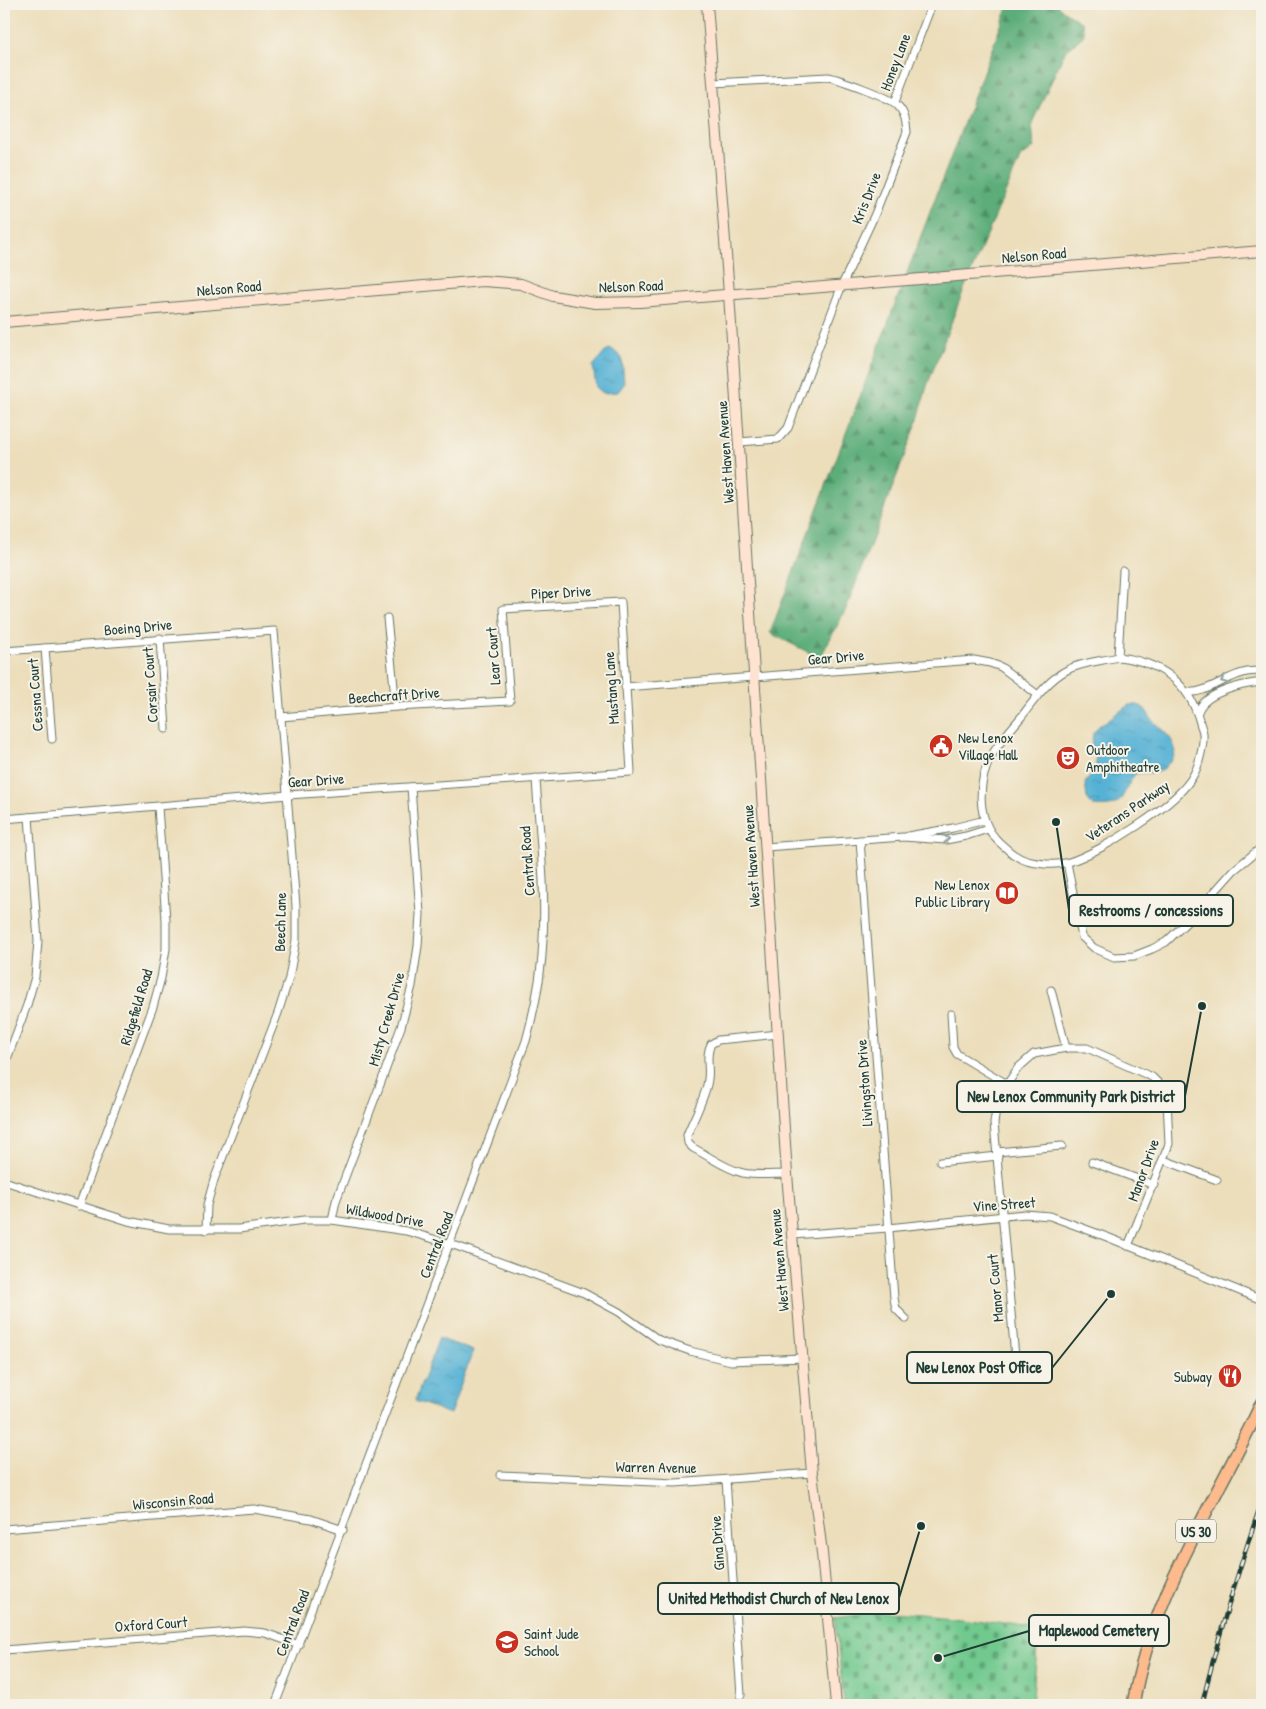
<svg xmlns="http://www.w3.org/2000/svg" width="1266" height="1709" viewBox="0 0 1266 1709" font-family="'Patrick Hand',sans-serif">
<defs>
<pattern id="forest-firs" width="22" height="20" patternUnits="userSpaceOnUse" patternTransform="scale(1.25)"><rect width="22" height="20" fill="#5cad79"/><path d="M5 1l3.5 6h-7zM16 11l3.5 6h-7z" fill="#4b8e64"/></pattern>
<pattern id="cemetery-stones" width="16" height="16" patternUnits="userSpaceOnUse" patternTransform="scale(1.25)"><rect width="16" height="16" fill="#71c98e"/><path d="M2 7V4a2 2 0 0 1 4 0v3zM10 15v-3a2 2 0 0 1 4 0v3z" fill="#5ca475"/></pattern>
<pattern id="water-ripples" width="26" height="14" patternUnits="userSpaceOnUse" patternTransform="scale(1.25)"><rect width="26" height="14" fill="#57b2d5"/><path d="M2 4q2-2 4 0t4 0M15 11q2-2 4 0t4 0" fill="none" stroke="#4792ae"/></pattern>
</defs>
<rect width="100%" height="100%" fill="#f7f3e8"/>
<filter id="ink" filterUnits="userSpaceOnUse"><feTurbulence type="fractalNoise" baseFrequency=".02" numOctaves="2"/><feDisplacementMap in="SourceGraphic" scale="10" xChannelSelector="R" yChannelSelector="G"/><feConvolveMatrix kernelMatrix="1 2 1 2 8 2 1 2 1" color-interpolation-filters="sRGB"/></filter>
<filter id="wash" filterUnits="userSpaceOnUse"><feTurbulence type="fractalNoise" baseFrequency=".0096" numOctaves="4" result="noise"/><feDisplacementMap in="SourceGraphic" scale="20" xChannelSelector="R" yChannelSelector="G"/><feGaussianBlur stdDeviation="1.12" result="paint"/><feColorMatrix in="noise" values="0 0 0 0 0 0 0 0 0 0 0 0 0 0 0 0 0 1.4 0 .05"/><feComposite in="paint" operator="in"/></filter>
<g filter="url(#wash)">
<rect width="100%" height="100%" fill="#ecdebb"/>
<path fill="url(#forest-firs)" stroke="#3e7556" d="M1009,4h50l-1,3 24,16 2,12 -19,17 -33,71 2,24 -5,5 -8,4 -57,133 -37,97 -10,37 -71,186 -26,49 -50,-25z"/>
<path fill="url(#cemetery-stones)" stroke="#488361" d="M878,1612c54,1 107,9 161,17l-7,76h-188l-9,-87z"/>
<g fill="url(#water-ripples)" stroke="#3b7884">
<path d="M612,349l10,9 2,26 -6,8 -15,1 -7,-6 -3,-21 14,-16z"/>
<path d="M1129,705c19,-2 16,9 27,19 11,10 27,23 14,38 -3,2 -5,6 -8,8 -8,5 -19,1 -27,4 -16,23 -9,35 -42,32l-6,-8 -2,-15 11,-14v-12l-5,-10 2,-13 6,-8z"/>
<path d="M439,1338l34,13 -23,63 -35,-13z"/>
</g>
</g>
<g filter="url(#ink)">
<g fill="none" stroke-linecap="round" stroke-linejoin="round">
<g stroke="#677563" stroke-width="9">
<g id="street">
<path d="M713,83l115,-6c12,2 60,20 68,27 9,8 10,17 11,28l-32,82 -33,71 -54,143 -10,11 -39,3"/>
<path d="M895,102l37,-98"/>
<path d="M387,618l9,89"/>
<path d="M160,638l6,91"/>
<path d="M45,648l7,91"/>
<path d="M4,651l270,-20 22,275v34l-7,38 -11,35 -64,167 -7,25 -1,25"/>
<path d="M1118,657c42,5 71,24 82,66 1,4 3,7 3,11 1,10 -4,31 -9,40 -15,30 -93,78 -125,88 -13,4 -29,2 -42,-1 -11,-3 -19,-11 -28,-19 -23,-22 -22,-60 -7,-87 8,-14 20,-27 30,-39 13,-17 26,-36 45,-46 15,-8 35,-9 51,-13z"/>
<path d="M1118,657l5,-86"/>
<path d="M625,687l349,-27 16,3 11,4 37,28"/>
<path d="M1187,692c16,3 39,-15 56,-19 6,-2 13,-2 19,-2"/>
<path d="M1198,712c6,-20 46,-28 64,-30"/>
<path d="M4,819l284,-24 343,-23 -10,-170 -118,7 7,92 -114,6 -115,10"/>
<path d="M908,836l45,-8 32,-8"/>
<path d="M860,840l34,458 2,11 10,10"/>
<path d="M765,847l138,-10 43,3 20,-4 22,-7"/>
<path d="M1067,863l15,74 12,11 20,9 20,-1 18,-7 14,-7 26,-25 42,-47 28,-23"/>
<path d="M1051,990l15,58"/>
<path d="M951,1014l2,33 4,7 50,30"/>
<path d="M779,1034l-61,6 -7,4c-6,12 -1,23 -3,35 -1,15 -15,41 -21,56l1,8 5,5c16,8 32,21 50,25 14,3 30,1 44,1"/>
<path d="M4,1067l23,-62 8,-28 3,-36 -9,-124"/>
<path d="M997,1152l65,-6"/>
<path d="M1164,1160l53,20"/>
<path d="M940,1162l58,-6"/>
<path d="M1092,1162l62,23"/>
<path d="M4,1181l124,40 41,8h70l65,-9h28l74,11 45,13 133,49 35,19 40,28 31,11 41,10 71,-3"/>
<path d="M79,1206l74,-199 8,-29 5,-29v-29l-8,-113"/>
<path d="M332,1220l4,-19 47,-124 18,-50 11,-41 6,-40 2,-32 -9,-127"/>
<path d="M792,1235l96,-7 137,-14 25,2 57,21 155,63"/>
<path d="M1015,1357l-21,-234 3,-19 9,-18 12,-18 16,-14 32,-6h21l65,29 9,9 6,12 2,46 -41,102"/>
<path d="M500,1475l175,8 137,-10"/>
<path d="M726,1480l15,215"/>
<path d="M4,1529l250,-20 57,10 32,11"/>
<path d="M4,1650l240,-19 21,2 34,12"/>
<path d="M275,1705l251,-664c9,-33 16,-67 17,-102 3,-54 -4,-108 -7,-161"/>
</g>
</g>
<g stroke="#677563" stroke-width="12">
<g id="secondary">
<path d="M707,4l22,290 58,880 25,299 10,80 14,152"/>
<path d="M4,322l479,-41 38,3 32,12 42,7 45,-1 622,-51"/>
</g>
</g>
<g stroke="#677563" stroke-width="14">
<path id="primary" d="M1133,1705c18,-110 83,-203 129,-303"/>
</g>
<use href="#street" stroke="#fff" stroke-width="7"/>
<use href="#secondary" stroke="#fee3d1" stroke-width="10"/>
<use href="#primary" stroke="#fcba8d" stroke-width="11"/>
<g stroke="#1f3d34" stroke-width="4.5">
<path id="rail" d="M1202,1705c16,-69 37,-137 60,-204"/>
</g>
<use href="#rail" stroke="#f7f3e8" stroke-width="2.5" stroke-dasharray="8" stroke-linecap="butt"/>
</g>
<defs><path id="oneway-chevron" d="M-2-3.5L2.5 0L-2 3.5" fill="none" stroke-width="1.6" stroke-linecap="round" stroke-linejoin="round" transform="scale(1.25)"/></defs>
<g stroke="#8f9e9a">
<use href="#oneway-chevron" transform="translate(1224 680) rotate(158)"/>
<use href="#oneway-chevron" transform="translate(946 839) rotate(-5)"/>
</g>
</g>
<defs>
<g id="civic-disc" transform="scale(1.25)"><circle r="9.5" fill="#c8321e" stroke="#f7f3e8"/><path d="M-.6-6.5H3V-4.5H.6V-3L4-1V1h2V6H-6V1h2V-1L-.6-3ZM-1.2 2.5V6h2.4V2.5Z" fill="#fff"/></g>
<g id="theatre-disc" transform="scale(1.25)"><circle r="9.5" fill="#c8321e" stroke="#f7f3e8"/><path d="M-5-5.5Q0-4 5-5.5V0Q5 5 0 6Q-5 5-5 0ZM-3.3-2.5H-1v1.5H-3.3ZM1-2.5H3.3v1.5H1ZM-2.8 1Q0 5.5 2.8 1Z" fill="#fff"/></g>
<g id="library-disc" transform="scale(1.25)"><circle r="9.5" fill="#c8321e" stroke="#f7f3e8"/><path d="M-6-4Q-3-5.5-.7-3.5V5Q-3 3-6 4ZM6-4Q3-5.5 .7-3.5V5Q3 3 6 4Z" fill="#fff"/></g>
<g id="restaurant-disc" transform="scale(1.25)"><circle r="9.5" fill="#c8321e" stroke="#f7f3e8"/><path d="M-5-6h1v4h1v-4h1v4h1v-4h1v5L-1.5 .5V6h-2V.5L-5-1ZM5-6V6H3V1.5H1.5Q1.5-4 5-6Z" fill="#fff"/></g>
<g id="school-disc" transform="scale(1.25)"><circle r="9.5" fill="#c8321e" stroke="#f7f3e8"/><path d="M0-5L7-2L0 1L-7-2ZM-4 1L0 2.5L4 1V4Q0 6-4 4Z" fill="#fff"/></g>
</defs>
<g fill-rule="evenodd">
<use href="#civic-disc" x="941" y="746"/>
<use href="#theatre-disc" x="1068" y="758"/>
<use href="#library-disc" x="1007" y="893"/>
<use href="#restaurant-disc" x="1230" y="1376"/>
<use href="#school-disc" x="507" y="1642"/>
</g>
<g text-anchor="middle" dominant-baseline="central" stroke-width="4" stroke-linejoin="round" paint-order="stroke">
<rect fill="#f7f3e8" stroke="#60746a" stroke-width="1" x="1176" y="1519.5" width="40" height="23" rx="4"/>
<g font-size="14" font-weight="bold" fill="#1f3d34">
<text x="1196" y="1531">US 30</text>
</g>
<g font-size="15" fill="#1f3d34" stroke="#f7f3e8">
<text transform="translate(895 62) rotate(-69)">Honey Lane</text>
<text transform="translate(866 198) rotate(-68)">Kris Drive</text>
<text transform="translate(1034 255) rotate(-5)">Nelson Road</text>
<text transform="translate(631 286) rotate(-2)">Nelson Road</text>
<text transform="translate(229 288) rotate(-5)">Nelson Road</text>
<text transform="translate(725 452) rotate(-94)">West Haven Avenue</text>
<text transform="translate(561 592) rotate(-3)">Piper Drive</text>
<text transform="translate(138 627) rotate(-5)">Boeing Drive</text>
<text transform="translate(493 656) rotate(-94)">Lear Court</text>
<text transform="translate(836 657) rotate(-5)">Gear Drive</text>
<text transform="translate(150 685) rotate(-94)">Corsair Court</text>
<text transform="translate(611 688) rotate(-94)">Mustang Lane</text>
<text transform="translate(35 695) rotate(-94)">Cessna Court</text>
<text transform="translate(394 695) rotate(-4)">Beechcraft Drive</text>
<text transform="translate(316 780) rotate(-4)">Gear Drive</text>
<text transform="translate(1127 811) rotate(-34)">Veterans Parkway</text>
<text transform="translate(751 856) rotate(-94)">West Haven Avenue</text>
<text transform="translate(527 861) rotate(-94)">Central Road</text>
<text transform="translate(280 922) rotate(-89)">Beech Lane</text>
<text transform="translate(136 1007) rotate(-73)">Ridgefield Road</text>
<text transform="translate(386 1019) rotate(-74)">Misty Creek Drive</text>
<text transform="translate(864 1083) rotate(-94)">Livingston Drive</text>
<text transform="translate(1143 1170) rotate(-70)">Manor Drive</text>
<text transform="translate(1004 1204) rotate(-4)">Vine Street</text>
<text transform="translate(385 1215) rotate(10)">Wildwood Drive</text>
<text transform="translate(436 1245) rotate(-69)">Central Road</text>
<text transform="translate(779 1260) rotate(-95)">West Haven Avenue</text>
<text transform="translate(995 1288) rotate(-95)">Manor Court</text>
<text transform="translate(656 1467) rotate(1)">Warren Avenue</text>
<text transform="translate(173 1501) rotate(-5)">Wisconsin Road</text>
<text transform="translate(717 1543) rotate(-94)">Gina Drive</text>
<text transform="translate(292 1623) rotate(-69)">Central Road</text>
<text transform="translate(151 1624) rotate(-4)">Oxford Court</text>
</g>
<g font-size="15" fill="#1f3d34" stroke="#f7f3e8" text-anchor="start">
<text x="958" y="737">New Lenox<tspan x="958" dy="17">Village Hall</tspan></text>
<text x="1086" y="749">Outdoor<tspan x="1086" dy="17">Amphitheatre</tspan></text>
<text x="990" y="884" text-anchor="end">New Lenox<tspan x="990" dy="17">Public Library</tspan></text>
<text x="1212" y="1376" text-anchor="end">Subway</text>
<text x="524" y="1633">Saint Jude<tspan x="524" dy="17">School</tspan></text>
</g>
</g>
<path fill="none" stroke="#1f3d34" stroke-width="2" d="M1056 822L1069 910M1202 1006L1185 1096M1111 1294L1052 1368M921 1526L899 1598M938 1658L1029 1631"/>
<g fill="#1f3d34" stroke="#f7f3e8" stroke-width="2">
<circle cx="1056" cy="822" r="5"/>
<circle cx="1202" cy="1006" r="5"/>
<circle cx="1111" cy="1294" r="5"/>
<circle cx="921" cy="1526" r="5"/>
<circle cx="938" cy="1658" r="5"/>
</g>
<g fill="#f7f3e8" stroke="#1f3d34" stroke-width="2">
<rect x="1069" y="895" width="164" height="31" rx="5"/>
<rect x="957" y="1081" width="228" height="31" rx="5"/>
<rect x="907" y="1352" width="145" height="31" rx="5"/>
<rect x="658" y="1583" width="241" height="31" rx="5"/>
<rect x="1029" y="1615" width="140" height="31" rx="5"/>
</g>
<g font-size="16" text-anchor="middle" font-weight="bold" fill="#1f3d34">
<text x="1151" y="916">Restrooms / concessions</text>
<text x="1071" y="1102">New Lenox Community Park District</text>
<text x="979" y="1373">New Lenox Post Office</text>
<text x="779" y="1604">United Methodist Church of New Lenox</text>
<text x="1099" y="1636">Maplewood Cemetery</text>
</g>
<rect width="1266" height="1709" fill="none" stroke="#f7f3e8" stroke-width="20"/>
</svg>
